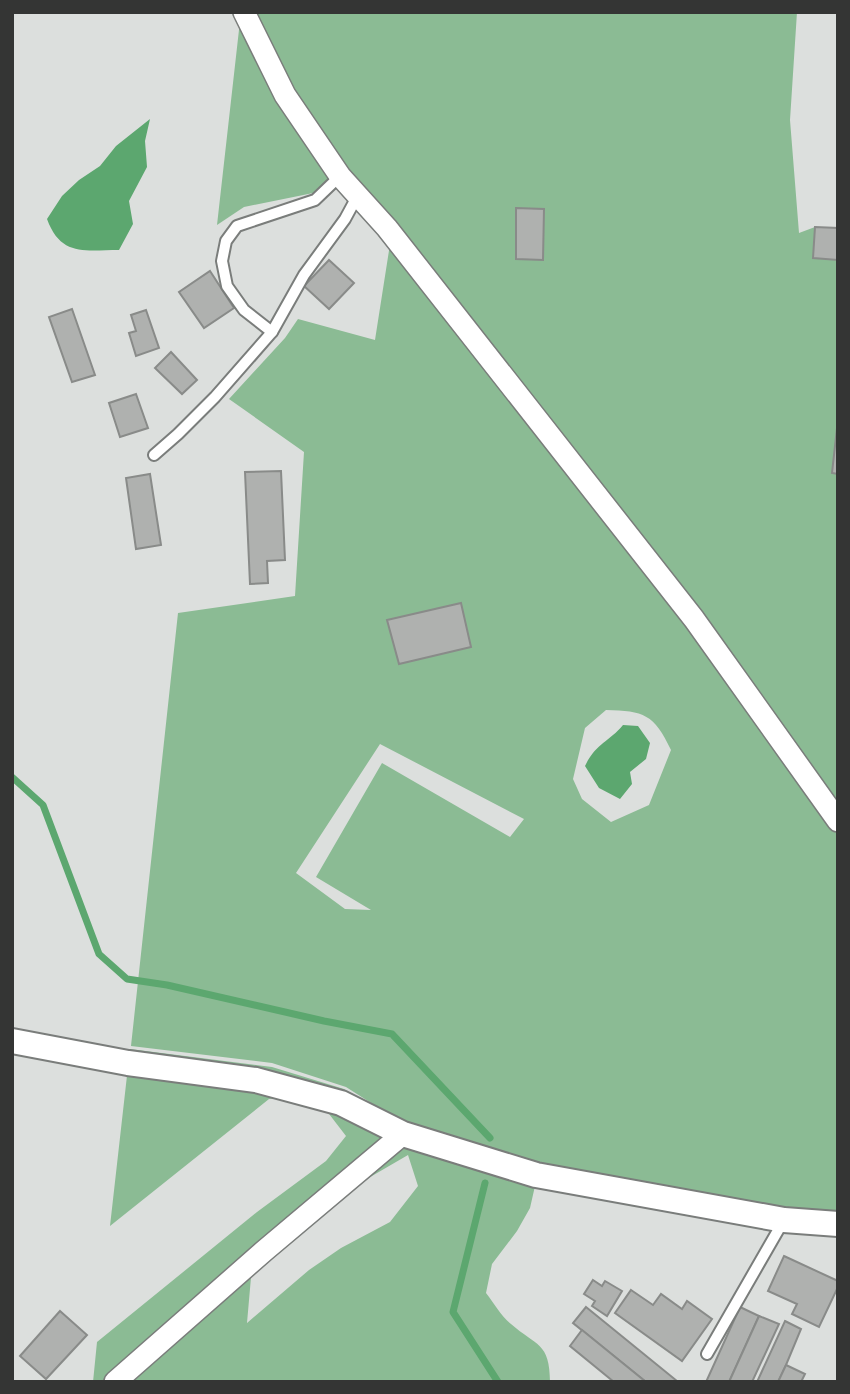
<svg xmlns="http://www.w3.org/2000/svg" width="850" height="1394" viewBox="0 0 850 1394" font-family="Karla,sans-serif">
<rect width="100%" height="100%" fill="#dcdfdd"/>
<path fill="#8bbb94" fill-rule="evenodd" d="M241,12h556l-7,108 9,113 16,-6 -2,31 25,2v955l-50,-2 -248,-49 -10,44 -13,23 -25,33 -6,29c8,10 15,23 25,31 25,22 39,18 39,58h-457l4,-40 160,-130 69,-51 20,-25 -20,-26 -29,-15 -28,4 -159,127 20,-177 142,18 72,22 57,33 -55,-35 -74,-24 -141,-17 47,-433 117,-17 9,-144 -75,-53 56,-61 13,-19 77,21 18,-115 -58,-55 -12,21 -79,16 -27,18zM606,710c38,1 48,4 65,40l-22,55 -38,17 -29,-23 -9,-20 12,-51zM380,744l144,75 -14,18 -128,-74 -66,114 55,33 -26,-1 -49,-36zM408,1155l10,31 -28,36 -49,26 -32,22 -62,53 5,-57 53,-36 48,-43z"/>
<g fill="#5ca76f">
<path d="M150,119l-5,22 2,26 -18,34 4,23 -14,26c-34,0 -58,7 -72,-31l15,-23 17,-16 21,-14 16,-20z"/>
<path d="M623,725l15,1 12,17 -4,16 -16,13 2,12 -12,15 -21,-11 -14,-22c11,-23 24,-24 38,-41z"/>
</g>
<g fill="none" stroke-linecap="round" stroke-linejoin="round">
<g stroke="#5ca76f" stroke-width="7">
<path d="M12,777l31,28 56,149 28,25 40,6 157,36 68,13 98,104"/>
<path d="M485,1183l-32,129 45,70"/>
</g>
</g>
<g fill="#afb1af" stroke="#898b89" stroke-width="2">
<path d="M516,208l28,1 -1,51 -27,-1z"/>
<path d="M815,227l23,1v32l-25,-2z"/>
<path d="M329,260l25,23 -25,26 -25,-23z"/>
<path d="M210,271l24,37 -30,20 -25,-36z"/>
<path d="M72,309l23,66 -23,7 -23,-65z"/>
<path d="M146,310l13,38 -23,8 -7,-23 7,-2 -5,-16z"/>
<path d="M171,352l26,28 -15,14 -27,-26z"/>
<path d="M136,394l12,34 -28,9 -11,-34z"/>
<path d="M837,428h1v46l-6,-1z"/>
<path d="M281,471l4,89 -18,1 1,22 -18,1 -5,-112z"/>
<path d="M150,474l11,71 -25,4 -10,-71z"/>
<path d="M461,603l10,44 -72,17 -12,-44z"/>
<path d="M784,1256l54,25v6l-19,40 -27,-13 5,-10 -29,-13z"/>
<path d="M593,1280l9,6 3,-5 17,10 -15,25 -15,-10 3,-5 -11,-7z"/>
<path d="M631,1290l22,15 8,-11 21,15 5,-8 25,18 -30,42 -67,-48z"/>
<path d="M586,1307l91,74 -1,1h-30l-73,-59z"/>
<path d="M740,1307l19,9 -30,66h-23z"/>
<path d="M60,1311l27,24 -41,44 -26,-23z"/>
<path d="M759,1316l20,8 -27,58h-23z"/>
<path d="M785,1321l16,8 -15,36 -8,17h-21z"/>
<path d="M582,1330l64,52h-32l-44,-36z"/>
<path d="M786,1365l19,9 -4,8h-23z"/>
</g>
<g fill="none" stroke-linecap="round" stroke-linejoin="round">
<g stroke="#7a7d7b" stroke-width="14">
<g id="service">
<path d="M272,332l-28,-22 -17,-24 -5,-25 4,-20 11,-15 78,-26 25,-24"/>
<path d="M154,455l24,-21 37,-37 57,-65 32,-57 41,-56 13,-24"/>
<path d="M707,1354l77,-134"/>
</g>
</g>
<g stroke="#7a7d7b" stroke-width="24">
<g id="minor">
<path d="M244,12l41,83 55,81 47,52 307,391 144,202"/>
<path d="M115,1382l149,-131 139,-117"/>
</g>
</g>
<g stroke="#7a7d7b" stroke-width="28">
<path id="tertiary" d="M12,1041l116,22 128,17 85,23 62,31 133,41 248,45 54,4"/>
</g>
<use href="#service" stroke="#fff" stroke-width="10"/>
<use href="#minor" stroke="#fff" stroke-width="21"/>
<use href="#tertiary" stroke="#fff" stroke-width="24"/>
</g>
<rect width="850" height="1394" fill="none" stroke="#343534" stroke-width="28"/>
</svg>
